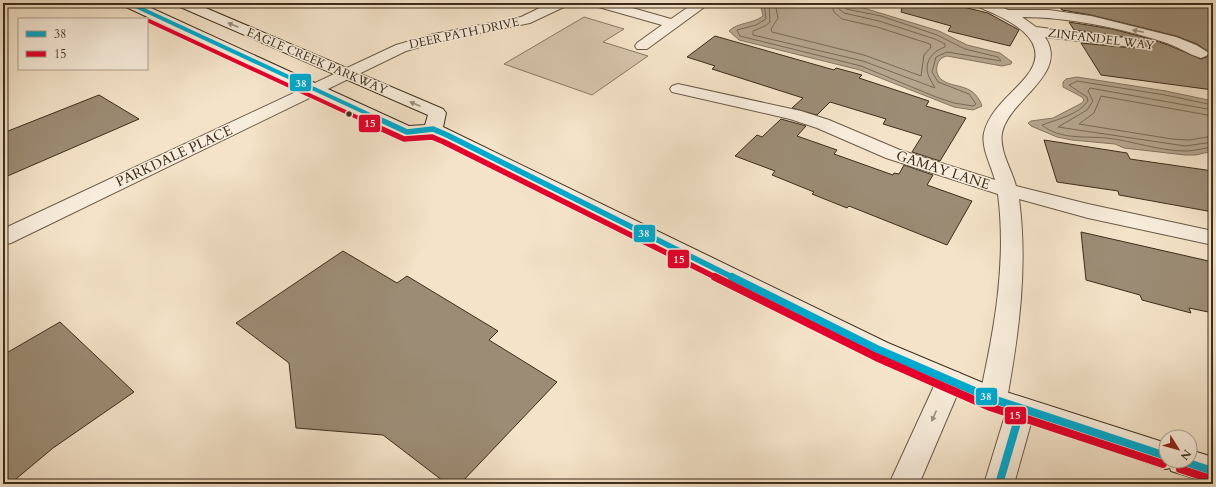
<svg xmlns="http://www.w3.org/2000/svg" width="1216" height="487" viewBox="0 0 1216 487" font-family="Cardo,serif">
<rect width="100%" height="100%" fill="#f4e3c9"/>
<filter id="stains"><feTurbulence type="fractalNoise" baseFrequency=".005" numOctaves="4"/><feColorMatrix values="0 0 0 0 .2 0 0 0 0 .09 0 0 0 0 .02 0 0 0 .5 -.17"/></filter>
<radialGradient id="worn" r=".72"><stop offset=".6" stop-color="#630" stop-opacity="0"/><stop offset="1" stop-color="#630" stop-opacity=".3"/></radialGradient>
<path fill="#d5c4ab" stroke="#887862" d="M584,17l40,12 -21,13 45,14 -56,39 -88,-31z"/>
<g fill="#b5a58e" stroke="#857560">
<path d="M760,3l97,3 82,25 28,14 33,8 12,9 -1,2 -9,2 -55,-10c-11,2 -14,17 -5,24 8,6 20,5 29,11 5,3 9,9 11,15l-9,4 -19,-3 -94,-37 -121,-30 -10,-9c9,-9 24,-7 34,-15z"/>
<path d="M1077,77l89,14 47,10v50l-17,4h-11l-61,-7 -9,-4 -43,-4 -15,-3 -26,-11 -3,-3 3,-2 22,-3 29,-15 2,-3 -2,-3 -19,-10v-5l3,-3z"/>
</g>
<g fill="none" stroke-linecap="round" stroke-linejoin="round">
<g stroke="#786954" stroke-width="1">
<path d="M764,3l2,16 -10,6 -19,5 3,6 121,30 75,31 18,6 19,3 3,-2 -7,-10 -31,-12 -6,-10 4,-15 11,-5 54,9 -3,-4 -33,-8 -28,-14 -56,-19 -35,-7 -4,-6"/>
<path d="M769,3l1,19 -5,4 -12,5v4l110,26 72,27c-2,-4 -4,-7 -6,-11 -6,-14 3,-26 16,-30v-3l-10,-5 -56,-18 -35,-8 -5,-4 -2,-6"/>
<path d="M775,3l3,15 -7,11 1,3 92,23 57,21 3,-21 7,-8 -1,-3 -53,-17 -35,-8 -8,-7 -3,-9"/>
<path d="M1213,105l-48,-10 -88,-14 -8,4 18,12 1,4c-10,14 -30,18 -46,24 18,15 43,11 65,13 26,3 52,13 79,13 9,0 18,-3 27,-4"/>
<path d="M1213,110l-123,-22 -2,3 5,10 -6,9 -29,17 127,19 28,-4"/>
<path d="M1213,116l-112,-20 -7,17 -15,11 93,15 17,1 24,-4"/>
</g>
</g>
<g fill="#9c8c75" stroke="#3c2d1a">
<path d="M903,3h44l41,10 31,17 -9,16 -62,-15 3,-5 -50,-14z"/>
<path d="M1057,3h156v87l-112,-15 -20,-32 51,5 6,-1 2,-5 -3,-3 -5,-1 -58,-8 -5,-8 43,7 35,9 21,7 33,14 6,-2 3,-4 -13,-9 -21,-8 -85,-21 -29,-5z"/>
<path d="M715,36l119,34 2,-2 26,7 -3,3 70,23 -3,5 40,12 -26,43 -28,-9 10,-16 -39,-12 3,-5 -56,-17 -13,13 -25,-7 11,-10 -91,-29 3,-3 -28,-9z"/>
<path d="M99,95l40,24 -136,59v-45z"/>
<path d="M781,119l25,7 -9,10 40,14 -3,4 59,21 1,-2 5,1 5,-9 29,10 -6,10 45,16 -25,44 -98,-39 -2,2 -35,-14 2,-2 -42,-17 3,-4 -40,-15 22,-21 5,2z"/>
<path d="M1044,140l83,13 3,6 83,12v41l-94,-17 -1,-4 -61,-9z"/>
<path d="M1081,232l132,30v51l-24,-5 2,5 -49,-13 -2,-5 -54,-15z"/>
<path d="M343,251l54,32 10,-7 91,55 -9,9 68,42 -97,102h-13l-64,-49 -87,-7 -7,-65 -53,-40z"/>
<path d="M60,322l74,70 -81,56 -43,36h-7v-129z"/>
</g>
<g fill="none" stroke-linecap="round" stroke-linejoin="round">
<g stroke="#6a5a46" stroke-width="2">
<g id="minor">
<path d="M550,3h18l-2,3 -36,17 -93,19 -31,9 -395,192 -8,2v-16l393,-184 38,-11 87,-17z"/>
<path d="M593,3h22l56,16 23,-16h16l-63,46h-10l-2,-3 2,-3 25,-18 -67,-19z"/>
<path d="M974,3h19l15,7h41l42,6 85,21 20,8 13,8 -3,3 -5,2c-13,-4 -24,-12 -37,-16 -43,-14 -97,-25 -142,-25l14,10 96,12 5,1 2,3 -2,3 -5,1 -87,-10c25,37 -37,63 -43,96 -3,18 10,37 14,53l72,18 125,27v14l-125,-27 -69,-19c9,68 0,133 -12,200l-4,8 -10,4 -10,-4 -4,-8c15,-68 28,-135 19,-205l-112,-36 -69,-30 -27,-9 -118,-27 -2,-3 2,-3 6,-2 123,27 28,9 71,30 95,30c-4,-15 -14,-32 -11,-47 6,-24 27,-38 42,-56 31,-38 -21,-59 -50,-71z"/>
<path d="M950,370l10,3 3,8 -44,103h-30l51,-111z"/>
<path d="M1021,397l10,4 4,8 -21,75h-30l23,-75 4,-8z"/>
</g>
</g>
<g stroke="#3c2d1a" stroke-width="2">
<path id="secondary" d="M122,3h18l269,123 16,-1 3,-10 -250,-109 -2,-3h18l249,106 3,4 -3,14 445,216 112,47 166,53v18h24v-11l23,7v27l-42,-13 -1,-3 -4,1 -183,-62 -113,-50 -429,-218c-17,-7 -25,1 -40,-3l-277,-130z"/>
</g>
<use href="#minor" fill="#f8eddc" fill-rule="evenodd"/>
<use href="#secondary" fill="#f8eddc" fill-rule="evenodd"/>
<g stroke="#f8eddc" stroke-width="6">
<path id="bus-1-far2" d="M129,3l252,117"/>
</g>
<g stroke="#f8eddc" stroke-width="8">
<path id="bus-1-far1" d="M379,119l28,13 26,-3 14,6 287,143"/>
</g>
<g stroke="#f8eddc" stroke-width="10">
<g id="bus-1">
<path d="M732,277l147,73 114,49 173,57"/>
<path d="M1182,461l31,10"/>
<path d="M999,484l22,-75"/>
</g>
</g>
<g stroke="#f8eddc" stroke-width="6">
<path id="bus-2-far2" d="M147,20l216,100"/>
</g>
<g stroke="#f8eddc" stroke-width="8">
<path id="bus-2-far1" d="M360,119l44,20 28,-2 12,5 273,136"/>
</g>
<g stroke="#f8eddc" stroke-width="10">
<g id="bus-2">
<path d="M715,277l161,80 114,50 173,57"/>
<path d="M1180,469l31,10"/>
</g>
</g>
<use href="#bus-1-far2" stroke="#00a9ce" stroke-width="4"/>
<use href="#bus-1-far1" stroke="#00a9ce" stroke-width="5.5"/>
<use href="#bus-1" stroke="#00a9ce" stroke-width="8"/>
<use href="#bus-2-far2" stroke="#e4002b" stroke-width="4"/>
<use href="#bus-2-far1" stroke="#e4002b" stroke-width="5.5"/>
<use href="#bus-2" stroke="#e4002b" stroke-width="8"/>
</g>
<defs><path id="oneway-solid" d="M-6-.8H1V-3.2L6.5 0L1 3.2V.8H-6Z"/></defs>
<g fill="#9a8d7b">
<use href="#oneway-solid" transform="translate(233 25) rotate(-157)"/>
<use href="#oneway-solid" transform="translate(1138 31) rotate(-168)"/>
<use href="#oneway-solid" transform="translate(415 104) rotate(-157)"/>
<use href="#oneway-solid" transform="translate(934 416) rotate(114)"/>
</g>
<circle fill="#3c2d1a" stroke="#f8eddc" stroke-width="1.5" cx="349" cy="114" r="3.5"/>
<g text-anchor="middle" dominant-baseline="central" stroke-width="3" stroke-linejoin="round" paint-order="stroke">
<g font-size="12" fill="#3c2d1a" stroke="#f8eddc">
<text transform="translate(464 33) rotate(-12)">DEER PATH DRIVE</text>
<text transform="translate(1101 39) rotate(7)">ZINFANDEL WAY</text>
<text transform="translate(317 61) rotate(23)">EAGLE CREEK PARKWAY</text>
</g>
<g font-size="14" fill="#3c2d1a" stroke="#f8eddc">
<text transform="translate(174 156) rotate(-25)">PARKDALE PLACE</text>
<text transform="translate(943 170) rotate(18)">GAMAY LANE</text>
</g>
</g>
<g stroke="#f8eddc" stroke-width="1.5">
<rect x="289" y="73" width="23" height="19" rx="4" fill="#00a9ce"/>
<rect x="358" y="114" width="23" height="19" rx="4" fill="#e4002b"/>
<rect x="633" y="224" width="23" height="19" rx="4" fill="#00a9ce"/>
<rect x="667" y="249" width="23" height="20" rx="4" fill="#e4002b"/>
<rect x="975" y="387" width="23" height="19" rx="4" fill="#00a9ce"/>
<rect x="1004" y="406" width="23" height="19" rx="4" fill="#e4002b"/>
</g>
<g font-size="11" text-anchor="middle" font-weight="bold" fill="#fff">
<text x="301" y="87">38</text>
<text x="370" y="127">15</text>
<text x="644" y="237">38</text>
<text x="679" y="263">15</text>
<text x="986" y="400">38</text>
<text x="1015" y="419">15</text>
</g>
<rect width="1216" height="487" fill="none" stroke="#f4e3c9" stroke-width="16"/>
<rect x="4" y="4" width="1208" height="479" fill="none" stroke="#3c2d1a" stroke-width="2"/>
<rect x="8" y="8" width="1200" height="471" fill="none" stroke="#3c2d1a"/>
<rect x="18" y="18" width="130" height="52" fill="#f8eddc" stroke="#ada08e"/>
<rect x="26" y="31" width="20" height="6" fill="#00a9ce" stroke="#ada08e"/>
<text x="54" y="38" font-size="12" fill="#3c2d1a">38</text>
<rect x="26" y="51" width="20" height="6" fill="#e4002b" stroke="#ada08e"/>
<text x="54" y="58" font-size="12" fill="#3c2d1a">15</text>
<g transform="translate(1178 449) rotate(127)"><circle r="19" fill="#f8eddc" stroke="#ada08e"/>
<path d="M0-3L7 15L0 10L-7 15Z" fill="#8f2418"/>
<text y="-6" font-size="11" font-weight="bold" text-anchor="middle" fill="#3c2d1a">N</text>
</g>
<rect width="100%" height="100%" filter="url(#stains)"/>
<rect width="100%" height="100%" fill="url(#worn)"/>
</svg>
